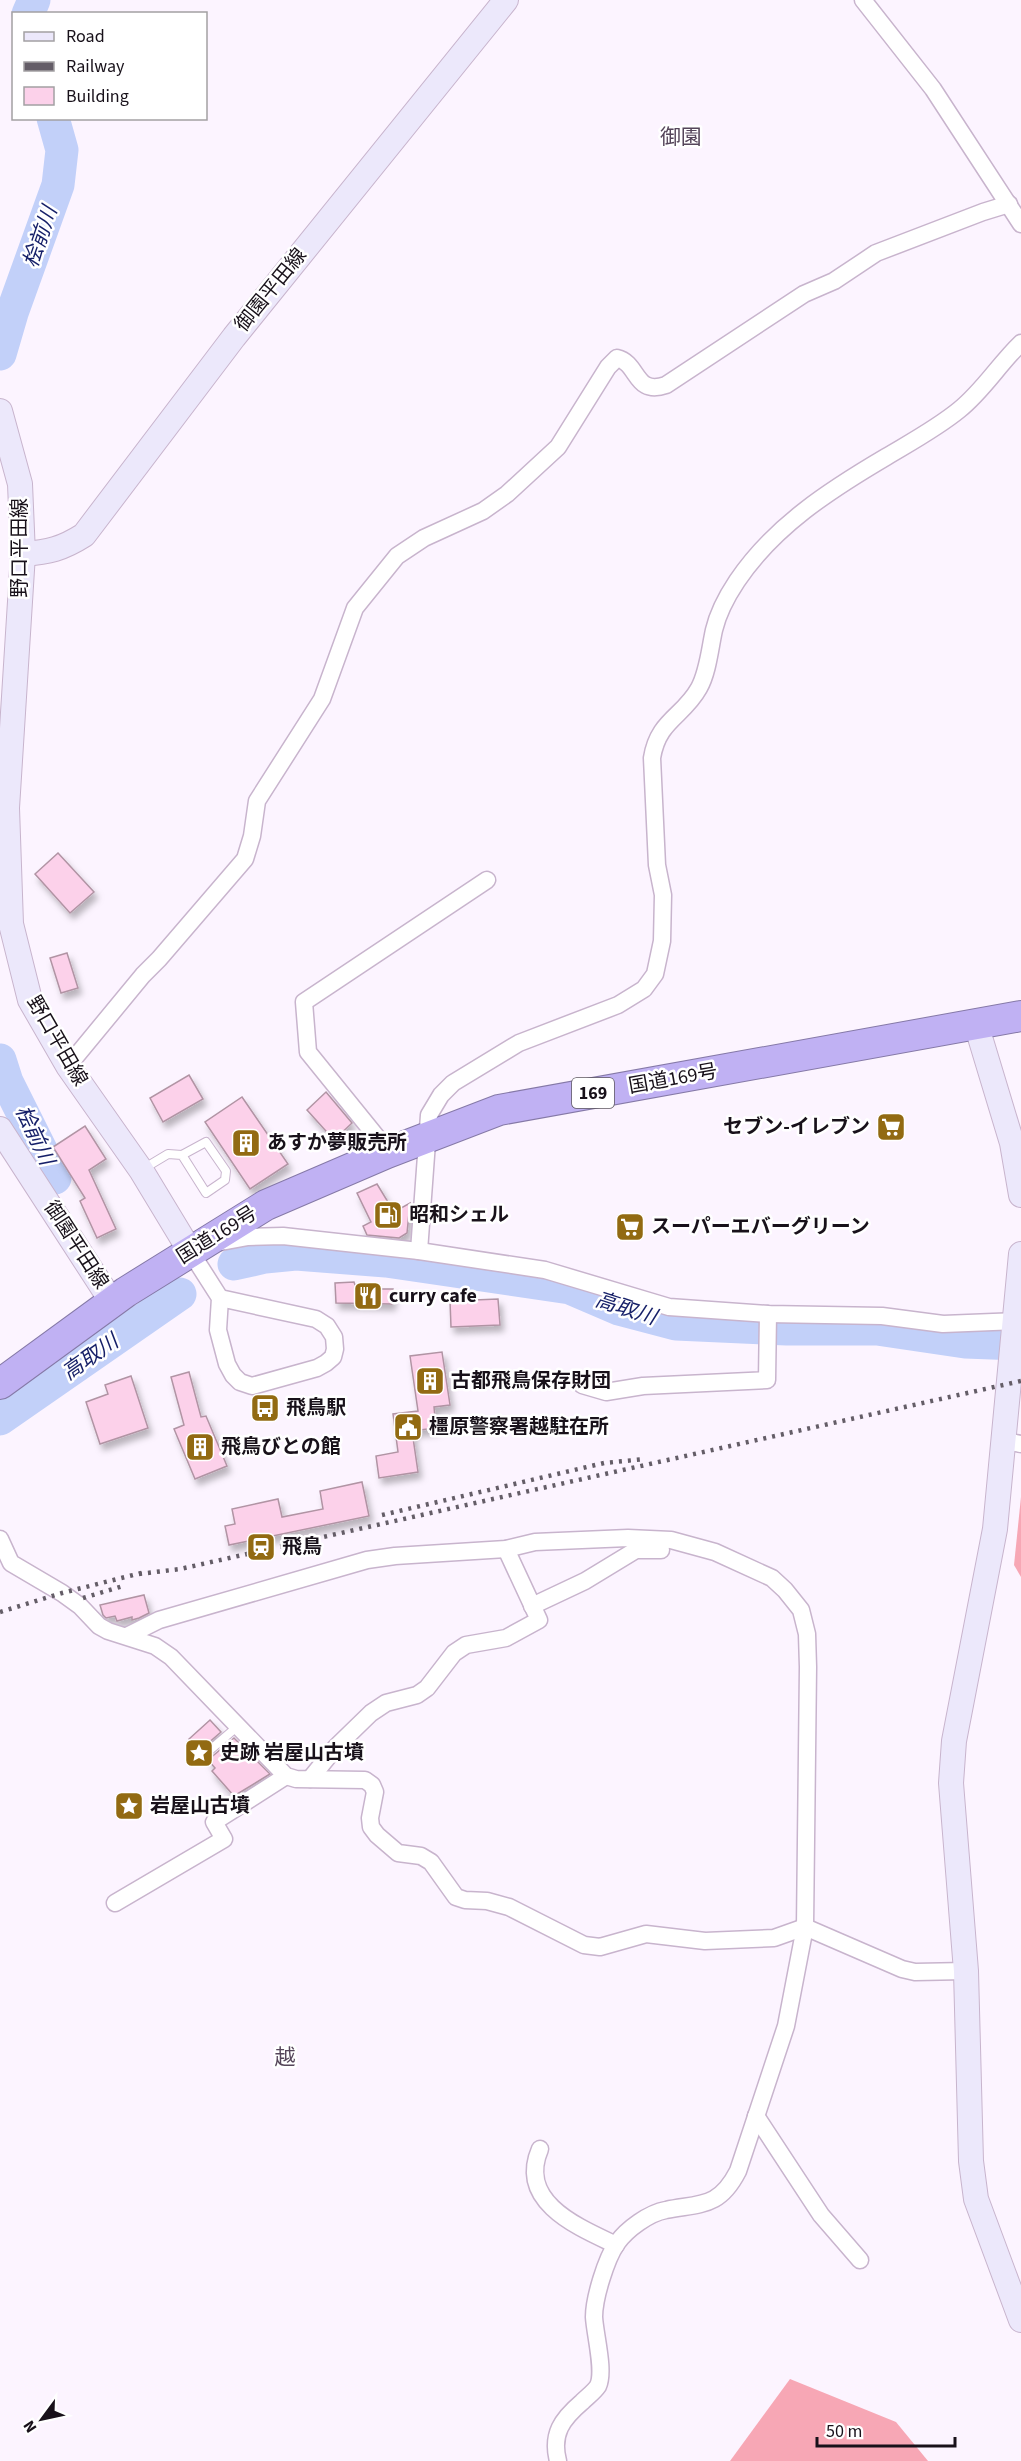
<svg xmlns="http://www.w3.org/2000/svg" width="1021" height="2461" viewBox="0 0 1021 2461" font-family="'Source Sans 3','Noto Sans JP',sans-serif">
<defs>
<filter id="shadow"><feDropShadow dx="3.5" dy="6" stdDeviation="3" flood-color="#0004"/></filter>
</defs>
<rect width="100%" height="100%" fill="#fcf4ff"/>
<g fill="#f7a7b5">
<path d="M1021,1497v80l-7,-12z"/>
<path d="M790,2379l106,43 32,39h-198z"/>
</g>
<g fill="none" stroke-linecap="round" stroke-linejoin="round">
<g stroke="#c2d0f9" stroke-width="33">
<path d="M28,14l6,-14"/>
<path d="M0,354l12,-41 46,-128 4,-35 -9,-32"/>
<path d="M0,1060l7,22 48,96"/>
<path d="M234,1264l31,-7 31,-3 90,7 184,27 49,21 57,15 111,5h90l88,13 56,2"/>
<path d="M0,1419l180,-125"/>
</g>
</g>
<g fill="#fcd1ea" stroke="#b194a4" stroke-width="1.5" filter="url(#shadow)">
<path d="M58,853l36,39 -24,21 -35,-39z"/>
<path d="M67,953l11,35 -17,5 -11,-35z"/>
<path d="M189,1075l14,24 -40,23 -13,-24z"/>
<path d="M326,1092l26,31 -18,17 -27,-30z"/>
<path d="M242,1097l46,67 -38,25 -45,-67z"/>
<path d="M85,1126l21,33 -17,11 27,59 -19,9 -17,-37 5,-3 -32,-51z"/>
<path d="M377,1184l17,28 16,-9 -3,30 -8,5 -32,-3 -4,-9 8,-4 -14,-29z"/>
<path d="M354,1282l1,3 19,1 -1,3h20l-1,15 -56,-1 -1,-20z"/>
<path d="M498,1299l2,26 -49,2 -1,-26z"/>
<path d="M442,1352l8,53 -16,2 2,21 -24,3 6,41 -39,6 -3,-22 22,-4 -5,-38 25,-3 -8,-55z"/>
<path d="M189,1372l12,45 5,-1 21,50 -32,13 -21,-50 10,-4 -13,-48z"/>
<path d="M131,1376l17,52 -48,16 -14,-42 22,-8 -3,-9z"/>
<path d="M362,1482l7,34 -140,29 -4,-19 10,-2 -3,-15 46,-10 4,18 41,-8 -3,-18z"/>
<path d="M144,1595l5,18 -10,5 -7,2v-3l-15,4 -2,-5 -9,2 -3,-3 -3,-10z"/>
<path d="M210,1720l11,12 -22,19 -10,-12z"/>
<path d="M234,1738l36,36 -36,22 -22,-25 3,-3 -7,-8z"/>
</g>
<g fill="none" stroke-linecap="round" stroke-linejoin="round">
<g stroke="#c8b4cd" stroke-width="10">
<g id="lane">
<path d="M143,1169l25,-15 14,1 24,-13 20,29 -1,9 -19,13 -24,-38"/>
<path d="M203,1756l35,-30"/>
</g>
</g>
<g stroke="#c8b4cd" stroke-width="19">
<g id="street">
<path d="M863,0l70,89 88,135"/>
<path d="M68,1066l75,-91 16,-16 86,-100 7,-23 5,-35 65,-102 33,-91 42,-52 27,-18 59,-27 24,-17 51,-47 50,-80 9,-9c22,5 17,38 49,27l138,-91 30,-13 42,-28 107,-41 26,-8"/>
<path d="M387,1153l-7,-12 -72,-89 -4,-50 183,-122"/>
<path d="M221,1242l27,-5 35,-1 136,15 126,19 124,37 99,7 114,2 61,8 78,-3"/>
<path d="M196,1249l-6,2 30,47 -2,32 9,34 6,11 7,7 12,4 65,-18 9,-5 7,-6 2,-8 -1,-12 -7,-11 -11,-7 -96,-21"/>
<path d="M419,1251l10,-136 12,-20 12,-12 66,-40 99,-38 26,-16 11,-15 7,-33 1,-46 -6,-30 -5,-107c6,-38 31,-41 47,-70 9,-16 11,-40 15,-58 4,-17 13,-34 23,-49 37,-55 93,-91 149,-124 25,-15 51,-29 73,-47 24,-19 40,-46 62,-67"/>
<path d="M582,1385l24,7 37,-6 124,-6 1,-66"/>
<path d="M1004,1441l17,3"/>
<path d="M0,1539l11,24 51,30 18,13 19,20 9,5 47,15 16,11 115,119 10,3 69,1 7,5 3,7 -5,26 1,9 6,8 21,18 23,3 10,6 25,35 9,3 22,1 22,6 75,38 16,2 46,-13 59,7 69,-3 31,-11 97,42 13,3 51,-1"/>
<path d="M532,1606l53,-25 51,-31h25"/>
<path d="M127,1636l32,-16 208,-60 28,-4 111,-7 29,-7 93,-4 43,2 44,12 57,26 13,12 16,20 6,24 1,33 -3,260 -19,99 -48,145c-19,37 -37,32 -72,39 -17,3 -39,19 -49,33 -11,16 -23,55 -23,74 1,18 11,54 4,69 -4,6 -11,11 -16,16 -20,17 -31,32 -24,59"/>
<path d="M310,1779l26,-32 35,-34 15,-10 31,-8 10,-7 27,-35 12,-8 40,-7 33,-18 -33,-71"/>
<path d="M115,1903l109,-64 -10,-17 72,-46"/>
<path d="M756,2116l65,99 39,45"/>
<path d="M540,2149c-23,53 38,78 76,96"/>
</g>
</g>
<g stroke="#c8b4cd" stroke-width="26">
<g id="secondary">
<path d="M0,411l20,73 3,70 -16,254 4,116 19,76 38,66 73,104 49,81"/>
<path d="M23,554c26,-2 39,-5 61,-19l150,-198 272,-337"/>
<path d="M976,1024l36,119 9,52"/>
<path d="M0,1129l112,173"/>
<path d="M1021,1254l-26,275 -41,212 -3,42 15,188 5,190 5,38 45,121"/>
</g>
</g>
<g stroke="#8579a7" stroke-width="32">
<path id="highway" d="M0,1384l126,-92 140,-87 121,-52 112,-43 522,-94"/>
</g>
<use href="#lane" stroke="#fff" stroke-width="8"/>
<use href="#street" stroke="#fff" stroke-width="16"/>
<use href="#secondary" stroke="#ece8fb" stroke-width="24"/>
<use href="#highway" stroke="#c0b1f3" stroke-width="30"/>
<g stroke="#645d67" stroke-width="4.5" stroke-dasharray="3 6" stroke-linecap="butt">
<path d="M382,1515l222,-52 41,-4"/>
<path d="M139,1574l41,-5 841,-188"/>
<path d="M83,1598l40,-12"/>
<path d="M0,1612l62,-19 83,-21"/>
</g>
</g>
<defs>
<g id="supermarket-square" transform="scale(1.5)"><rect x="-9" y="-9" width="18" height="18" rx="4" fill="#926a12" stroke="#fff"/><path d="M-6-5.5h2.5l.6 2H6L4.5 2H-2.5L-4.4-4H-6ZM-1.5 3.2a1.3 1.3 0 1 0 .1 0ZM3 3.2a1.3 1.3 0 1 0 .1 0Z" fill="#fff"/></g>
<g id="building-square" transform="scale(1.5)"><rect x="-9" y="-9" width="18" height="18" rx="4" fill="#926a12" stroke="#fff"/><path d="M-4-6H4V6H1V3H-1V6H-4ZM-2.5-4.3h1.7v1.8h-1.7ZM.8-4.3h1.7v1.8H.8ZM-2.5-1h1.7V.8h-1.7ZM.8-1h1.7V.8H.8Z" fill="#fff"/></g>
<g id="fuel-square" transform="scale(1.5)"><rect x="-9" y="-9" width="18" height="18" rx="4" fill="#926a12" stroke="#fff"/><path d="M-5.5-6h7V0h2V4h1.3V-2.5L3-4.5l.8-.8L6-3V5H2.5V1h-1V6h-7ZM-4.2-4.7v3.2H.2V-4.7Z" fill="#fff"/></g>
<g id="restaurant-square" transform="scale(1.5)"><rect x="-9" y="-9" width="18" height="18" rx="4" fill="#926a12" stroke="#fff"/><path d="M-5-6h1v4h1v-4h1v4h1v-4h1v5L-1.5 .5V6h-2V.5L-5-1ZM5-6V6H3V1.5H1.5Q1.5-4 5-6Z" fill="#fff"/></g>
<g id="bus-square" transform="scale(1.5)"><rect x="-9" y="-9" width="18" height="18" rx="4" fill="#926a12" stroke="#fff"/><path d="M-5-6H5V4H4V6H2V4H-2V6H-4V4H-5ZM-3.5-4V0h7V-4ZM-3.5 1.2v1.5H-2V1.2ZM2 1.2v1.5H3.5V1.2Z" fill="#fff"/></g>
<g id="civic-square" transform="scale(1.5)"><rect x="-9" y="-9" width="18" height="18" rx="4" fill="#926a12" stroke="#fff"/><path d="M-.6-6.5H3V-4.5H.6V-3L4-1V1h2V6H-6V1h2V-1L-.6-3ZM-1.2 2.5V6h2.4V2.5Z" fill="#fff"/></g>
<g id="station-square" transform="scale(1.5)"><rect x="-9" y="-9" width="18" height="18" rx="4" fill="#926a12" stroke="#fff"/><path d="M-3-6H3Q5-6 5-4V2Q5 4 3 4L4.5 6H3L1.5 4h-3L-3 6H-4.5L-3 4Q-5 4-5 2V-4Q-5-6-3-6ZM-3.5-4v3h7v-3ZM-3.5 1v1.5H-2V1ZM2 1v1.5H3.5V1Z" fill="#fff"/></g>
<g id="sight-square" transform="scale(1.5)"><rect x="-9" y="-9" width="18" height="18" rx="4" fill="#926a12" stroke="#fff"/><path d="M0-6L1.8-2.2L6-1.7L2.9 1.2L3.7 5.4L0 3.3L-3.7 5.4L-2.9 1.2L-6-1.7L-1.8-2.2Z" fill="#fff"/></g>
</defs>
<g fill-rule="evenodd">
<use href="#supermarket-square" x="891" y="1127"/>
<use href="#building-square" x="246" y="1143"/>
<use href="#fuel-square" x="388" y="1215"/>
<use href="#supermarket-square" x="630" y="1227"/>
<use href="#restaurant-square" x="368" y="1296"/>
<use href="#building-square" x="430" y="1381"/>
<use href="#bus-square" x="265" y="1408"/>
<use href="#civic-square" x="408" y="1427"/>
<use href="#building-square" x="200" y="1447"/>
<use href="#station-square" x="261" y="1547"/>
<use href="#sight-square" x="199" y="1753"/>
<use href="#sight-square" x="129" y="1806"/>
</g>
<g text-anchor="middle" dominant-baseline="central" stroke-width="5" stroke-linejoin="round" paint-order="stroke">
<rect fill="#fff" stroke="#5d585f" stroke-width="1.5" x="572" y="1078" width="42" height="30" rx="4.5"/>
<g font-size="18" font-weight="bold" fill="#18111a">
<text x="593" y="1093">169</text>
</g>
<g font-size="20" fill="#18111a" stroke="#fff">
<text transform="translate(271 290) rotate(-51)">御園平田線</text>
<text transform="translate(20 548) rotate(-90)">野口平田線</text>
<text transform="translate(57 1041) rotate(60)">野口平田線</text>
<text transform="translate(673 1079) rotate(-10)">国道169号</text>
<text transform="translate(217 1235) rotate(-32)">国道169号</text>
<text transform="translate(76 1245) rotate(57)">御園平田線</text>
</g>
<g font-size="20" font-weight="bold" fill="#18111a" stroke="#fff" text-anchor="start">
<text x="870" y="1127" text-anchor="end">セブン-イレブン</text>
<text x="267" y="1143">あすか夢販売所</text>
<text x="409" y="1215">昭和シェル</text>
<text x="651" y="1227">スーパーエバーグリーン</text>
<text x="389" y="1296">curry cafe</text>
<text x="451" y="1381">古都飛鳥保存財団</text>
<text x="286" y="1408">飛鳥駅</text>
<text x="429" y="1427">橿原警察署越駐在所</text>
<text x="221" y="1447">飛鳥びとの館</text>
<text x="282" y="1547">飛鳥</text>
<text x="220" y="1753">史跡 岩屋山古墳</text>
<text x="150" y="1806">岩屋山古墳</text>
</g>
<g font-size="21" fill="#55455a" stroke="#fff">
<text x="681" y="137">御園</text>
<text x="285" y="2057">越</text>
</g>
<g font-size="21" font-style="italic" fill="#151f68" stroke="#fff">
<text transform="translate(40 237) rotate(-71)">桧前川</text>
<text transform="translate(35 1135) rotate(65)">桧前川</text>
<text transform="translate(626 1308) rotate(18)">高取川</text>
<text transform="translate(90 1357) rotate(-35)">高取川</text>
</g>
</g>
<rect x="12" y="12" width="195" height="108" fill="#ffffff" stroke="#a3a0a3" stroke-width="1.5"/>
<rect x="24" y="32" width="30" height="9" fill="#ece8fb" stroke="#a3a0a3" stroke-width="1.5"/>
<text x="66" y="42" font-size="18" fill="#18111a">Road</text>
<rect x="24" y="62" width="30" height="9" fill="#645d67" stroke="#a3a0a3" stroke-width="1.5"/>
<text x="66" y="72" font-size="18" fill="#18111a">Railway</text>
<rect x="24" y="87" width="30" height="18" fill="#fcd1ea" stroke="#a3a0a3" stroke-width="1.5"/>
<text x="66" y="102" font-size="18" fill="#18111a">Building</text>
<g transform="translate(42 2419) rotate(237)" stroke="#ffffff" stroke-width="4.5" paint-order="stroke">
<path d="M0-4.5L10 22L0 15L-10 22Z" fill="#18111a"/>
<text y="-9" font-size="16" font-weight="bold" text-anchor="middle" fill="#18111a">N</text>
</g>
<path d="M817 2437v9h138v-9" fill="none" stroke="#18111a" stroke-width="3"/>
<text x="826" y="2437" font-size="18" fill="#18111a" stroke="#ffffff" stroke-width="4.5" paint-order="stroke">50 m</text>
</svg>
